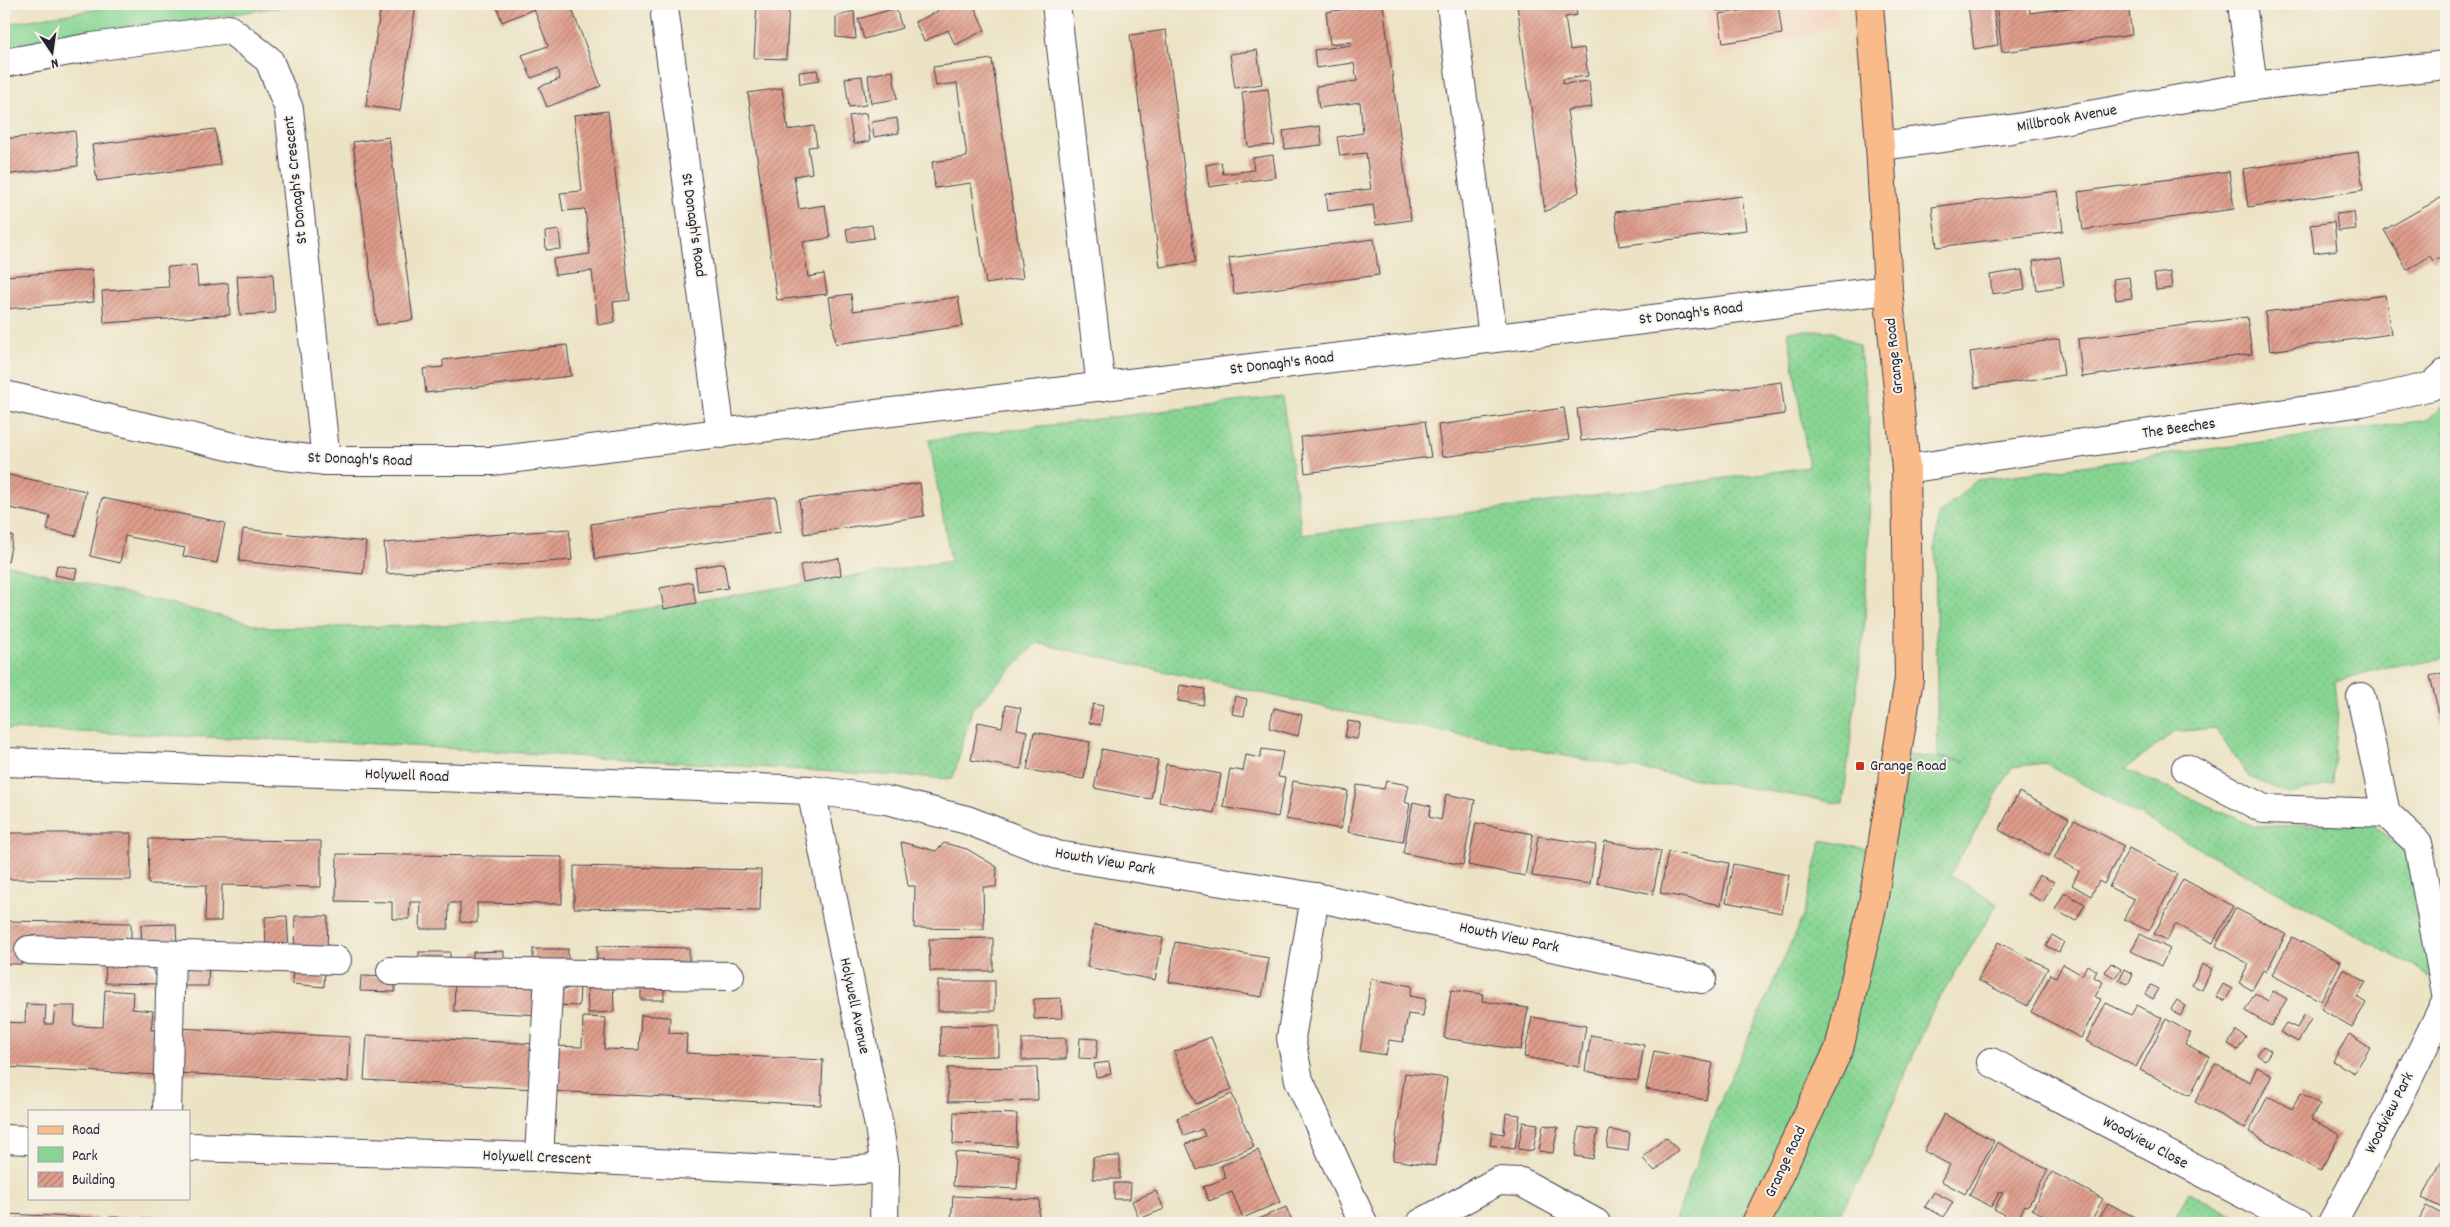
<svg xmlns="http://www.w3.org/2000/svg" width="2450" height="1227" viewBox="0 0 2450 1227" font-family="Dekko,sans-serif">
<defs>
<pattern id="grass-dots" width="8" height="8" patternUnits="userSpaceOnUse" patternTransform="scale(1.25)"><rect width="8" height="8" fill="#88d593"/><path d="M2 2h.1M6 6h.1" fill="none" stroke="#75b780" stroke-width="1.8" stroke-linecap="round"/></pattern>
<pattern id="building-hatch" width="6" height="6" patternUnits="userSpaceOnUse" patternTransform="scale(1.25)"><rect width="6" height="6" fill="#df9d8b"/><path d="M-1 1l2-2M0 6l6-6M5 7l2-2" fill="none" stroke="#b48073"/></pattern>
</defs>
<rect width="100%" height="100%" fill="#f7f3e8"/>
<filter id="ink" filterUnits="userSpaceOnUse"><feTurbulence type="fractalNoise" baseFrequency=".02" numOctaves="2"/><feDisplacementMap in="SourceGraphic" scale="10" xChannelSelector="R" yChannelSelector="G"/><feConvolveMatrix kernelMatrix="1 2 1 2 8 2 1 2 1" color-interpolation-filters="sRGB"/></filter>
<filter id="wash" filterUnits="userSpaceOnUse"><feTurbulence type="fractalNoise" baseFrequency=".0096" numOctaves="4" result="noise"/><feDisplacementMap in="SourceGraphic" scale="20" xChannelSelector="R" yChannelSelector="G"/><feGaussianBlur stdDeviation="1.12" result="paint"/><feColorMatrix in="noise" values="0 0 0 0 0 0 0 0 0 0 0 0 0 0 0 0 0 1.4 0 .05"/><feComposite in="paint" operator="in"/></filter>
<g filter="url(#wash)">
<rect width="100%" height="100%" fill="#ece3c4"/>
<path fill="#f3d4be" d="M1706,4h130l2,22 -125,33z"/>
<g fill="url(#grass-dots)" stroke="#557c67">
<path d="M1788,331h44l27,15 9,57 3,66 -6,151 -22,184 -257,-44 -235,-47 -314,-70 -65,66 -19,70 -594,-36 -355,-14v-165l266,64 153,-2 176,-10 352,-55 -22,-121 353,-44 20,139 507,-68z"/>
<path d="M2446,404v254l-59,9 -52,14 3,30 -5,73 -44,10 -40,-17 -34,-49 -41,4 -49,37 131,58 71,-3 41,-4 39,33 27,125 -389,-215 -33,4 -62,108 47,29 -65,107 -69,163 -29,49h-160l44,-117 85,-190 19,-76 60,12 16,-98 67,7 -27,-4 -3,-211 4,-32 38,-34 450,-60z"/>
<path d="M2189,1192l58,31h-75z"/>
</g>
<path fill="#88d593" stroke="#557c67" d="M131,4h169l-296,45v-25z"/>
<g id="blocks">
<g fill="url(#building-hatch)">
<path d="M381,4h35l-16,107 -34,-5z"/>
<path d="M496,4h74l31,82 -54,21 -8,-20 21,-8 -3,-10 -26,9 -9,-23 26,-9 -14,-37 -32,13z"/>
<path d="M757,4h32l-3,55 -32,-1z"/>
<path d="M935,4h38l12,26 -30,15 -7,-15 -24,11 -9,-19 23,-11z"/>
<path d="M1383,4l28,216 -35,5 -3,-20 -45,6 -2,-17 45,-5 -5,-36 -26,3 -3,-19 26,-4 -3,-31 -41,6 -3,-22 41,-5 -3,-18 -38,5 -2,-18 38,-5 -1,-3 -21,2 -4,-32z"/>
<path d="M1517,4h58l2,11 -12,2 5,33 14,-2 4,28 -25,3v5l26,-3 3,26 -25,3 12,82 -34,20z"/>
<path d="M1715,4h35v3l-34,4z"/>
<path d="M1993,4l5,41 -24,4 -6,-44z"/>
<path d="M1996,4h33l1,9 69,-9h29l4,31 -130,17z"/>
<path d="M1778,5l4,29 -59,9 -4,-29z"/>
<path d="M896,8l6,20 -38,11 -6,-20z"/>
<path d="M854,11l2,28 -20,-2v-20z"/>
<path d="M1166,30l30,232 -36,5 -30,-232z"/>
<path d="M1257,50l5,34 -27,4 -5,-34z"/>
<path d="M992,59l31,219 -37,6 -15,-101 -36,5 -3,-26 35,-5 -10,-74 -21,3 -3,-19z"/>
<path d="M817,70l2,11 -19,3 -1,-12z"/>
<path d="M893,71l4,28 -26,4 -3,-28z"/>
<path d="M862,76l4,29 -17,2 -4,-29z"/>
<path d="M782,88l6,42 26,-4 3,20 -9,1 4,26 -18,3 5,33 26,-4 5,33 -27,4 5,35 16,-3 3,20 -50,6 -29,-207z"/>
<path d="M1268,89l7,56 -27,2 -6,-55z"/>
<path d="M608,111l22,189 -17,2 2,20 -17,3 -6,-54 -37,4 -2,-16 37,-5 -5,-45 -22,2 -3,-18 22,-2 -8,-76z"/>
<path d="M866,113l4,28 -16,3 -5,-28z"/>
<path d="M897,118l2,15 -25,4 -2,-15z"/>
<path d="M1320,126l2,19 -37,4 -2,-18z"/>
<path d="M215,129l5,36 -123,16 -5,-36z"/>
<path d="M75,131l3,35 -74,9v-36z"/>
<path d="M389,137l24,183 -36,5 -24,-183z"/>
<path d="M2358,152l5,38 -115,17 -5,-38z"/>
<path d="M1273,155l3,22 -67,10 -3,-22 15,-3 2,12 31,-4 -2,-12z"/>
<path d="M2229,171l5,38 -151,21 -5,-38z"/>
<path d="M2058,191l5,40 -126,16 -5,-40z"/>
<path d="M2446,195v59l-13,7 -3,-5 -23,14 -23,-40z"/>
<path d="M1742,196l4,34 -127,16 -4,-34z"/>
<path d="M2354,212l2,17 -18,2 -2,-17z"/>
<path d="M2334,222l3,28 -23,3 -3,-28z"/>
<path d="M872,225l2,13 -26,4 -2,-13z"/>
<path d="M559,230l2,19 -15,1 -1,-18z"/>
<path d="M1374,239l5,36 -145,19 -5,-36z"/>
<path d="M2060,257l4,29 -27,4 -4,-29z"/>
<path d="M196,265l2,21 30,-3 2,32 -126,8 -2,-32 67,-4 -2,-20z"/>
<path d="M92,270l2,32 -90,7v-33z"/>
<path d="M2022,270l3,19 -33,5 -2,-19z"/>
<path d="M2170,272l2,16 -16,2 -2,-16z"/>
<path d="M273,274l2,39 -35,2 -3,-39z"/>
<path d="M2129,277l3,21 -16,2 -3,-21z"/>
<path d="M851,294l2,17 105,-14 5,29 -127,18 -7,-47z"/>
<path d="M2385,295l6,39 -121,17 -5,-39z"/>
<path d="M2247,317l5,37 -170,23 -4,-38z"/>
<path d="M2059,339l5,36 -89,13 -5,-36z"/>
<path d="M567,345l4,31 -145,17 -3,-24 20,-2v-7z"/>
<path d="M1781,382l4,32 -204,27 -4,-32z"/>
<path d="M1564,408l5,32 -127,17 -4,-32z"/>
<path d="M1425,421l6,36 -126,16 -4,-36z"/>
<path d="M4,474l82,17 -10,45 -29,-6 3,-14 -46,-9z"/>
<path d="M920,483l4,33 -120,18 -5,-34z"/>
<path d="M776,497l5,35 -186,27 -4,-35z"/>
<path d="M102,498l123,25 -8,40 -34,-7 2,-8 -60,-12 -5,27 -30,-7z"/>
<path d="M243,529l123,13 -3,32 -124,-13z"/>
<path d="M569,529l3,31 -185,14 -3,-31z"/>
<path d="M4,534l9,2 -5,26 -4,-1z"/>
<path d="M839,558l2,17 -38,7 -3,-17z"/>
<path d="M724,563l4,25 -30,4 -3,-24z"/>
<path d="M57,565l20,4 -2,10 -20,-4z"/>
<path d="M692,582l4,21 -32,6 -4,-21z"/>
<path d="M2446,672v54h-4l-12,-50z"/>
<path d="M1180,685l25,4 -2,16 -25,-4z"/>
<path d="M1235,696l12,3 -3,17 -12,-2z"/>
<path d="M1093,704l10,2 -3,19 -11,-2z"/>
<path d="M1006,705l15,3 -4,21 10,2 -6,38 -50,-9 7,-38 24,5z"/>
<path d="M1274,708l28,7 -4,21 -29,-8z"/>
<path d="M1348,721l13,2 -4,16 -12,-2z"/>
<path d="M1034,732l56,10 -6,37 -57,-9z"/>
<path d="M1102,749l56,11 -7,39 -57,-11z"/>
<path d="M1262,749l21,3 -5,25 7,1 -7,39 -55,-10 7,-38 13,2 3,-16 14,3z"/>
<path d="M1166,764l55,10 -7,39 -55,-11z"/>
<path d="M1293,781l55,10 -7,38 -55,-10z"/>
<path d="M1386,781l23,4 -4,17 5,2 -7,38 -55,-10 9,-47 27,4z"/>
<path d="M2019,792l50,26 -20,38 -50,-26z"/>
<path d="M1446,794l29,6 -12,65 -60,-12 10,-51 18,4 -2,11 12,3z"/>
<path d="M2074,820l50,26 -20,38 -5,-3 -8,15 -19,-11 7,-14 -25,-13z"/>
<path d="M1476,823l57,11 -8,42 -57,-11z"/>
<path d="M4,833h127v47l-127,-1z"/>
<path d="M1538,836l58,9 -6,39 -58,-8z"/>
<path d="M149,839l172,2v46l-99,-2 -1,36h-16l1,-36 -58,-1z"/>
<path d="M1605,841l56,10 -8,43 -56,-11z"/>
<path d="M901,842l35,9 8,-8 23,6 30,18 -1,20h-13l1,42 -70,-1 1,-42h-7z"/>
<path d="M2129,848l49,26 -29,57 -25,-12 10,-20 -25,-12z"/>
<path d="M1668,852l61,11 -8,42 -61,-12z"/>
<path d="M337,854l225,3v47l-85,-1v20l-17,-1v-19h-11l-1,26h-28l1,-27h-11l-1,17h-17v-17l-56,-1z"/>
<path d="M1733,864l56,11 -7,38 -56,-11z"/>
<path d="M574,866l187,4 -1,41 -186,-3z"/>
<path d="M2039,875l15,7 -11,20 -15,-8z"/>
<path d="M2183,879l50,27 -20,37 -38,-19 -8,16 -13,-6z"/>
<path d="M2064,893l21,11 -9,17 -21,-11z"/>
<path d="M2235,908l51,26 -20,38 -3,-2 -11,20 -13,-7 10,-19 -33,-18z"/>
<path d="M287,916l2,36 -23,1 -1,-36z"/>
<path d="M295,916h33l-1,37 -33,-1z"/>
<path d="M4,921l127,2v23l-109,-2v20h-18z"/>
<path d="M176,924l1,23 -35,2 -1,-24z"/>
<path d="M1094,925l69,13 -8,42 -68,-13z"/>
<path d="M2140,934l30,15 -9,17 -30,-15z"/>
<path d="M2052,935l12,7 -5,10 -13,-6z"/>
<path d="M2292,937l49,25 -20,39 -49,-26z"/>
<path d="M993,938v33h-63l-1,-32z"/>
<path d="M1175,942l94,16 -7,39 -93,-15z"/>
<path d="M1998,942l50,26 -20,38 -50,-26z"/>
<path d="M597,946l92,2v23l-92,-3z"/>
<rect x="533" y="949" width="35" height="19"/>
<path d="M504,951v15h-31v-14z"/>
<rect x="419" y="952" width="31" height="13"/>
<path d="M106,958l40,1 15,25 -56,-1z"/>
<path d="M180,962h29l-1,24h-29z"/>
<path d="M2111,963l10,6 -6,9 -10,-6z"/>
<path d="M2063,964l19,11 5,-10 10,6 -3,6 9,5 -8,15 6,2 -20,39 -50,-26 20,-38 5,3z"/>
<path d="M2202,964l10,5 -10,21 -10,-5z"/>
<path d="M293,968l32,2 -1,17 -32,-3z"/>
<path d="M2124,969l9,5 -5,10 -9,-4z"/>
<path d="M2344,969l22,13 -9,15 9,6 -14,24 -31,-18z"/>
<path d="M361,976l34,1v15l-35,-1z"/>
<path d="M1371,979l41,7 -2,10 16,3 -3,17 -15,-2 -5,28 -14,-2 -3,15 -26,-4z"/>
<path d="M455,980l88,4 -1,31 -88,-4z"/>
<path d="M613,981l1,31 -26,1 -1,-30z"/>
<rect x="938" y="981" width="57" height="30"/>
<rect x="641" y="983" width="23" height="17"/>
<path d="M580,984l-1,22 -24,-1 6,-14z"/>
<path d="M2223,984l9,5 -7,12 -9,-4z"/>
<path d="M2151,985l8,4 -6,10 -8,-5z"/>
<path d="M105,990l28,2 -1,17 21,2 -2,19h9l-2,45 -154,-8v-45l21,1 1,-19 20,1 -1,19h8l2,-18h20l-1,20 29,1z"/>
<path d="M1451,990l32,4 -1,7 46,7 -7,42 -77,-12z"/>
<path d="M2273,991l14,8 -16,27 -26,-15 10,-18 13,8z"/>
<path d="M1061,998l1,20 -28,1v-20z"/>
<path d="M2177,1000l9,6 -6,10 -9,-7z"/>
<path d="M2106,1003l25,12 6,-10 25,13 -26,49 -50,-26z"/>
<path d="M641,1015l29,2 -1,16 18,1 -1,19 137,7 -2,45 -271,-14 3,-45 29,1 1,-30 23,1 -2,31 35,1z"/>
<path d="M2304,1015l7,4 -13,23 -18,-10 6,-9 11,5z"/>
<path d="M1532,1017l54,9 -7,41 -55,-10z"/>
<path d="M2166,1019l25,14 -6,11 25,13 -20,38 -50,-25z"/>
<path d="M999,1025v31l-58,1 -1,-31z"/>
<path d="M178,1028l172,9 -2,45 -172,-9z"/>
<path d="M2236,1031l10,6 -8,13 -10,-6z"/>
<path d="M2349,1034l21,14 -16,25 -21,-12z"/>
<path d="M367,1035l172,9 -3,45 -172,-9z"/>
<path d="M1591,1035l53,10 -6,36 -53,-10z"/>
<path d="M1211,1037l21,52 -36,15 -22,-52z"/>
<path d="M1066,1038v21l-44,1v-21z"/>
<path d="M1080,1038l18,1 -2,20 -17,-1z"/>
<path d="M2263,1046l8,5 -6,9 -8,-5z"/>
<path d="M1654,1051l59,12 -7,37 -60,-11z"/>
<path d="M1109,1062l2,12 -15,3 -2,-13z"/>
<path d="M2215,1064l35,18 7,-15 15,8 -27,53 -50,-26z"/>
<path d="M1037,1067l1,33 -90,2v-34z"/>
<path d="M1405,1073l42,5 -12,88 -42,-6z"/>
<path d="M2301,1093l19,11 -9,15 29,16 -20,36 -71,-39 19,-36 24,13z"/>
<path d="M1232,1094l22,53 -57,23 -11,-26 19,-8 -3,-7 -18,7 -7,-18z"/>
<path d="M954,1112l63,2 -1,32 -63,-2z"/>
<path d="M1506,1113l14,2 -5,34 -25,-4 2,-13 12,2z"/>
<path d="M1944,1114l50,27 -29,53 -24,-13 9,-16 -26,-14z"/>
<path d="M1523,1122l15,2 -5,27 -15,-2z"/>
<path d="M1543,1125l15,2 -5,26 -14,-2z"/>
<path d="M1579,1127l19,3 -5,29 -18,-3z"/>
<path d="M1609,1130l21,3 -2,18 -21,-3z"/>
<path d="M1666,1137l12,13 -23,21 -13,-13z"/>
<path d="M1997,1142l51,28 -20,36 -3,-1 -9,17 -22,-13 9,-17 -3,-1 -9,16 -22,-12z"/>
<path d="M1258,1150l22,52 -37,16 -11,-26 -23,9 -6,-14 23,-9 -5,-12z"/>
<path d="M955,1152l64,4 -2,33 -64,-3z"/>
<path d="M2446,1153v57l-24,-12z"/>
<path d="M1120,1156v23h-27v-22z"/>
<path d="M2052,1172l51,27 -13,24h-33l-25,-14z"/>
<path d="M1114,1183h17l-1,16h-16z"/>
<path d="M1156,1191l8,18 -25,10 -7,-18z"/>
<path d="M1934,1192l19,10 -9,15 -19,-10z"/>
<path d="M953,1196l87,4 -2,23h-87z"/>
<path d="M2108,1203l26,14 12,6h-49z"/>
<path d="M2426,1206l20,10v7h-29z"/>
<path d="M1286,1207l7,16h-44z"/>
<path d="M4,1214l94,4v5h-94z"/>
<path d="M109,1217l97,5v1h-97z"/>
</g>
</g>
</g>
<g filter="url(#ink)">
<use href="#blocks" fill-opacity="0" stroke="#403f50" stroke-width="1"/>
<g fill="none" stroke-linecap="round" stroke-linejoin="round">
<g stroke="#403f50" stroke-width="30">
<g id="minor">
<path d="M1056,4l45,383"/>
<path d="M1451,4l42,333"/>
<path d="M2242,4l11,82"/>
<path d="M665,15l56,419"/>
<path d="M4,63l88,-16 137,-18 40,31 20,49 37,352"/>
<path d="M1880,146l131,-17 242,-43 193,-21"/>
<path d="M4,395l256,58 66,8h166l1396,-171"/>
<path d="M1906,469l456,-67 70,-16 14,-13"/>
<path d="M2361,697l25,116"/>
<path d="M4,762l807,28 75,10 81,20 90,35 258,42 387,82"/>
<path d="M2186,768l78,41 122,4 32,30 28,150"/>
<path d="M811,790l68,336 6,42 -1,55"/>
<path d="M1315,897l-24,141 8,42 64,143"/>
<path d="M29,950l308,10"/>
<path d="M391,971l339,5"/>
<path d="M1991,1062l308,161"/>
<path d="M167,1111l4,-156"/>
<path d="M4,1139l25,1"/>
<path d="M189,1147l350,10 294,15 52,-4"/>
<path d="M539,1157l10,-182"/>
<path d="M1421,1223l77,-42 23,1 75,41"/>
<path d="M2332,1223l61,-113 53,-109"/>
</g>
</g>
<g stroke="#403f50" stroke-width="30">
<path id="major" d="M1756,1223l83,-174 34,-146 36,-224 -3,-210 -18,-179 -8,-144 -11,-142"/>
</g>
<use href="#minor" stroke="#fff" stroke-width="28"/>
<use href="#major" stroke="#fabb8b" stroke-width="28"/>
</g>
</g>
<rect fill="#c8321e" stroke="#f7f3e8" stroke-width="2" x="1855" y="761" width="10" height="10" rx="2.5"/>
<g text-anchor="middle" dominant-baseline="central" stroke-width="4" stroke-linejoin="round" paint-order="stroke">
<g font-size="16" fill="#22223b" stroke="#f7f3e8">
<text transform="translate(2067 119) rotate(-10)">Millbrook Avenue</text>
<text transform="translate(296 180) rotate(-96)">St Donagh's Crescent</text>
<text transform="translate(693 225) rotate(82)">St Donagh's Road</text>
<text transform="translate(1691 314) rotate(-7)">St Donagh's Road</text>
<text transform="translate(1895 356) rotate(-96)">Grange Road</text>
<text transform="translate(1282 364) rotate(-7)">St Donagh's Road</text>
<text transform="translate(2179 429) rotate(-8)">The Beeches</text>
<text transform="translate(360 460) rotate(2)">St Donagh's Road</text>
<text transform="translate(407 776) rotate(2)">Holywell Road</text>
<text transform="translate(1105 862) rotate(10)">Howth View Park</text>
<text transform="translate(1509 938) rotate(12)">Howth View Park</text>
<text transform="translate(854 1006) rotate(78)">Holywell Avenue</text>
<text transform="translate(2390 1113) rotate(-63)">Woodview Park</text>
<text transform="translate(2145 1143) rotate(28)">Woodview Close</text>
<text transform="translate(537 1158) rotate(2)">Holywell Crescent</text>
<text transform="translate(1786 1162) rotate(-65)">Grange Road</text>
</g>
<g font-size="16" fill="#22223b" stroke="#f7f3e8" text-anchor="start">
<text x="1870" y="766">Grange Road</text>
</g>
</g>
<rect width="2450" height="1227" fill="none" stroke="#f7f3e8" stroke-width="20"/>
<rect x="28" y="1110" width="162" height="90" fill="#f7f3e8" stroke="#a29fa3"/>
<rect x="38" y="1126" width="25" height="8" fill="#fabb8b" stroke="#a29fa3"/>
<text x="72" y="1134" font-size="15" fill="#22223b">Road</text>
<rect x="38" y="1147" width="25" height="15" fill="#88d593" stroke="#a29fa3"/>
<text x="72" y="1160" font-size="15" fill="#22223b">Park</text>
<rect x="38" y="1172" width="25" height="15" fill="url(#building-hatch)" stroke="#a29fa3"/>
<text x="72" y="1184" font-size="15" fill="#22223b">Building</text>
<g transform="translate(52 52) rotate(167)" stroke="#f7f3e8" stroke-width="4" paint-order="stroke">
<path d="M0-4L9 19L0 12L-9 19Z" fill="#22223b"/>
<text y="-8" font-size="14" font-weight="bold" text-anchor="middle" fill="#22223b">N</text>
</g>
</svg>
